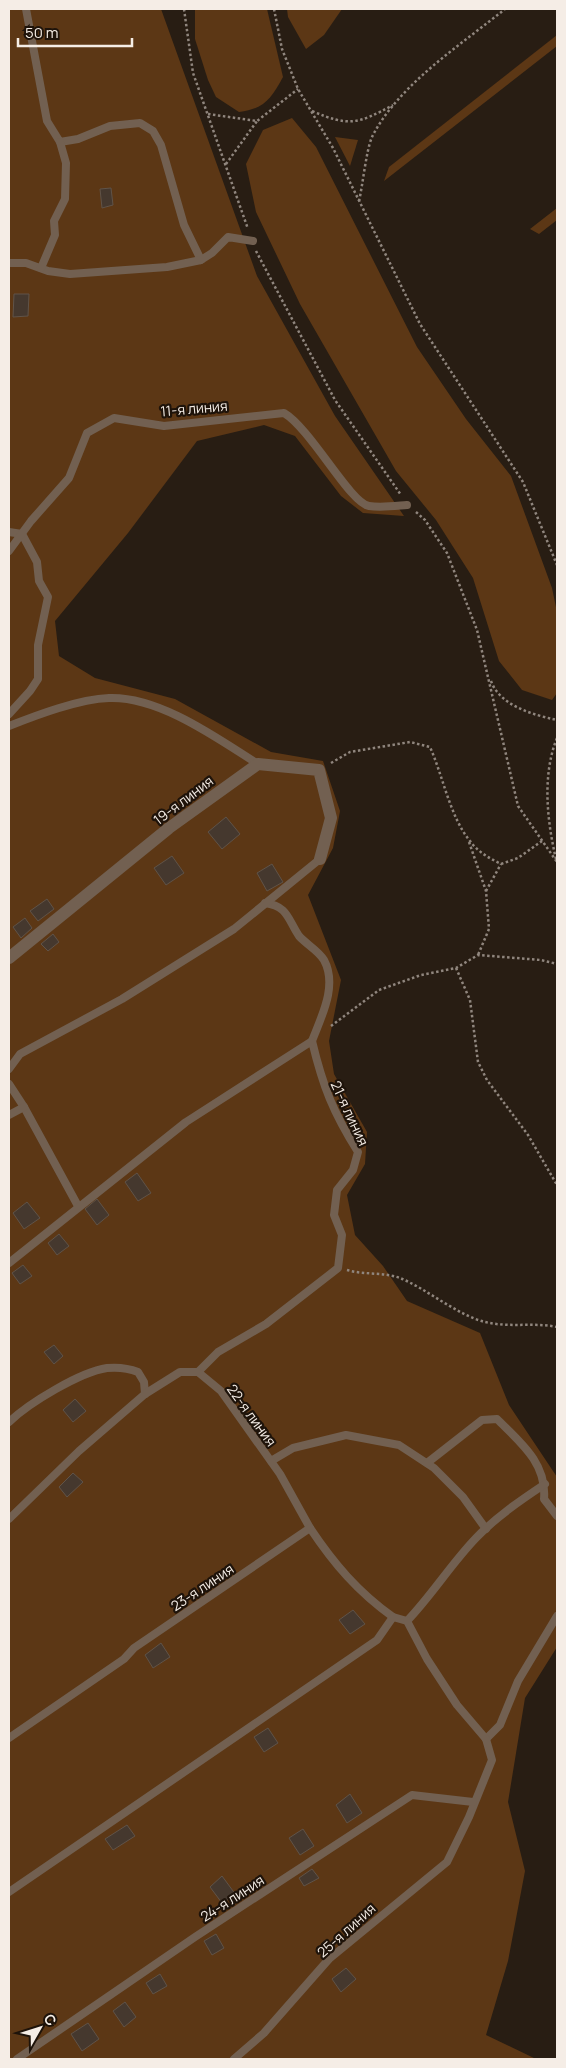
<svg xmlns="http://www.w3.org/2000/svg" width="566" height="2068" viewBox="0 0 566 2068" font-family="Manrope,sans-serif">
<rect width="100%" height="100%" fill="#281d13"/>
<g fill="#5c3715">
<path d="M9,9h152l96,267 78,140 69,100 -41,-3 -22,-17 -46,-60 -31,-11 -67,16 -69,92 -73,88 4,35 36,22 80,21 96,53 52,9 17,50 -7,37 -25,47 33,85 -12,61 5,33 33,58 -2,32 -18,31 8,40 28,31 24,35 73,32 29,72 48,72v170l-32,51 -17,104 17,69 -17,90 -22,74 50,24h-527z"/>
<path d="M195,9h72l16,68c-12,22 -19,32 -44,35l-23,-15 -8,-17 -13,-41z"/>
<path d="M287,9h55l-18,26 -18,14 -18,-32z"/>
<path d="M557,35v11l-173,135 5,-14z"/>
<path d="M292,118l24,29 101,200 49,72 45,57 41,112 5,24v81l-5,7 -30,-10 -23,-29 -26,-83 -37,-58 -40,-49 -96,-167 -44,-92 -10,-48 17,-34z"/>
<path d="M335,137l23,3 -8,26z"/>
<path d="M557,208v12l-18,14 -9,-5z"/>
</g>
<g fill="#45382e" stroke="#605348">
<path d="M111,188l2,17 -11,3 -2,-19z"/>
<path d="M14,294h15l-1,22 -15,1z"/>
<path d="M226,817l14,17 -18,15 -14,-17z"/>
<path d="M172,856l12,17 -18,12 -12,-17z"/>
<path d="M272,864l11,18 -16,9 -10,-18z"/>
<path d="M47,899l7,10 -16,12 -8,-10z"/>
<path d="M25,918l7,10 -11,10 -8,-11z"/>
<path d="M53,934l6,8 -11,9 -7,-7z"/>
<path d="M137,1173l14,20 -13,8 -13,-19z"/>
<path d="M97,1199l12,16 -12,10 -12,-16z"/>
<path d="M27,1202l13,16 -16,11 -11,-16z"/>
<path d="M59,1234l10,12 -12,9 -9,-12z"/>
<path d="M23,1265l9,11 -12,8 -8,-11z"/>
<path d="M54,1345l9,11 -9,8 -10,-12z"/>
<path d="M75,1399l11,12 -13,11 -10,-12z"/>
<path d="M73,1473l10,9 -16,15 -8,-10z"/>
<path d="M353,1610l12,14 -15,10 -11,-14z"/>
<path d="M161,1643l9,14 -17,11 -8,-13z"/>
<path d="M268,1728l10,15 -14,9 -10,-15z"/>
<path d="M350,1794l12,19 -15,10 -11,-18z"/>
<path d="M127,1825l8,11 -22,14 -8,-11z"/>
<path d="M303,1829l11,17 -14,9 -11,-17z"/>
<path d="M312,1869l7,9 -15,8 -5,-8z"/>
<path d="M222,1876l14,19 -14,8 -12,-16z"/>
<path d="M216,1934l8,14 -12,7 -8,-14z"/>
<path d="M346,1968l10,11 -15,13 -9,-13z"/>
<path d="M160,1974l7,12 -14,8 -7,-11z"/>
<path d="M125,2002l11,15 -12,10 -11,-16z"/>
<path d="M88,2023l11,16 -17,12 -11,-17z"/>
</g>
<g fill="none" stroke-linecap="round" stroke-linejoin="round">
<g stroke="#90867e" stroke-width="2.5" stroke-dasharray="2.5 2.5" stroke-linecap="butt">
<path d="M184,9l9,64 55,156"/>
<path d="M274,9l8,40 16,40 35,59 87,176 103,158 34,83"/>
<path d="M312,111c37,16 46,13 81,-6"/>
<path d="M208,114l49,7 41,-32"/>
<path d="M226,164l31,-43"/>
<path d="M359,201c4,-17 7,-50 13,-64 26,-52 90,-93 133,-128"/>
<path d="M256,251l79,149 66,95"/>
<path d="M416,512l9,8 22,33 30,77 41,176 39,56"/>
<path d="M491,681c9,25 43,34 66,39"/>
<path d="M331,763l19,-11 60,-10 20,5c13,29 20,70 40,94 8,11 19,17 31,23l17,-6 24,-17"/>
<path d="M469,842l17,49 3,38 -11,26"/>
<path d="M556,859c-9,-38 -14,-84 1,-121"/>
<path d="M486,891l15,-27"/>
<path d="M456,968l14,32 8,62 9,18 41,55 29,50"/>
<path d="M331,1026l48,-36 42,-15 35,-7 22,-13 63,5 16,4"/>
<path d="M347,1270c17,5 37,2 53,8 27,11 57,37 85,44 25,6 48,0 72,5"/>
</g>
<g stroke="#726051" stroke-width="8">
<path d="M26,9l21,112 13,21 18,-3 32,-13 30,-3 13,8 8,14 23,80 17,35"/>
<path d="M9,263h17l22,8 22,3 97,-7 34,-7 11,-7 16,-16 25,4"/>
<path d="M41,268l14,-33 -1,-14 11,-22 1,-36 -6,-21"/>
<path d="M9,532l13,2 15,28 2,19 9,16 -10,48v34l-8,12 -21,23"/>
<path d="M9,551l22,-30 38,-43 18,-45 27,-15 50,8 120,-13c27,16 66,90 85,93 12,2 26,0 38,-1"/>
<path d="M9,726c28,-11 70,-27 100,-28 50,-2 108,40 149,66"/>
<path d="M265,903c23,3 23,17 34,33 7,8 20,15 25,24 14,26 -3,57 -12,81"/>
<path d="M9,1069l11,-15 102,-55 112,-70 86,-70"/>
<path d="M9,1084l15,23 54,99"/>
<path d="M9,1115l15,-8"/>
<path d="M9,1263l177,-141 126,-81c11,46 21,71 46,111l-5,18 -16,20 -3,25 8,20 -4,33 -72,56 -48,28 -20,20"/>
<path d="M9,1422c20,-19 71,-50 98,-54 11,-1 21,0 31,4l6,10 1,12"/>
<path d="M271,1461l22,-13 53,-13 53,10 35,23 29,29 23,32"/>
<path d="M427,1463l55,-43 15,-1c23,23 50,44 47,80l13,17"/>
<path d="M9,1519l70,-68 66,-57 35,-22h18l23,19 59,83 30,54"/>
<path d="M407,1621c25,-26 44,-57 69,-83 20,-21 45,-38 69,-54"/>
<path d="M9,1738l115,-79 10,-11 176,-120c24,36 48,64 83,89"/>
<path d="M486,1739l14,-14 18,-44 39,-65"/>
<path d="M9,1892l368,-252 16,-23 14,4 20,38 30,46 29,34 6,21 -23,57 -22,45 -118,97 -65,74 -30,26"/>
<path d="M17,2059l178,-122 217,-142 61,7"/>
</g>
<path stroke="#726051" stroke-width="12" d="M9,958l160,-130 89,-64 61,6 12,48 -11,41"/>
</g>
<g text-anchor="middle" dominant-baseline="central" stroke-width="4.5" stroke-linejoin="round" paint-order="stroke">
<g font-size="14" fill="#f5ede6" stroke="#1e130a">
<text transform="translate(194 408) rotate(-5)">11-я линия</text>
<text transform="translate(183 800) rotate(-37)">19-я линия</text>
<text transform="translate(350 1113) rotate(65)">21-я линия</text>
<text transform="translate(252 1415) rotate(54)">22-я линия</text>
<text transform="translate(202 1587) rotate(-34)">23-я линия</text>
<text transform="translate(232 1898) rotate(-33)">24-я линия</text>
<text transform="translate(346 1930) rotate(-42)">25-я линия</text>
</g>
</g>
<rect width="566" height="2068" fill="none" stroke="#f5ede6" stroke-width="20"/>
<g transform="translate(40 2028) rotate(51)" stroke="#1e130a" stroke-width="4" paint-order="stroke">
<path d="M0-4L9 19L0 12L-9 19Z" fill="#f5ede6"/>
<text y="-8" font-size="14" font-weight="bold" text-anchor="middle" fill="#f5ede6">С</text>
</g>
<path d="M18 38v8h114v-8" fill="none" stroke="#f5ede6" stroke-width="2.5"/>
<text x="25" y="38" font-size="15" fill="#f5ede6" stroke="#1e130a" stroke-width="4" paint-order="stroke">50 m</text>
</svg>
